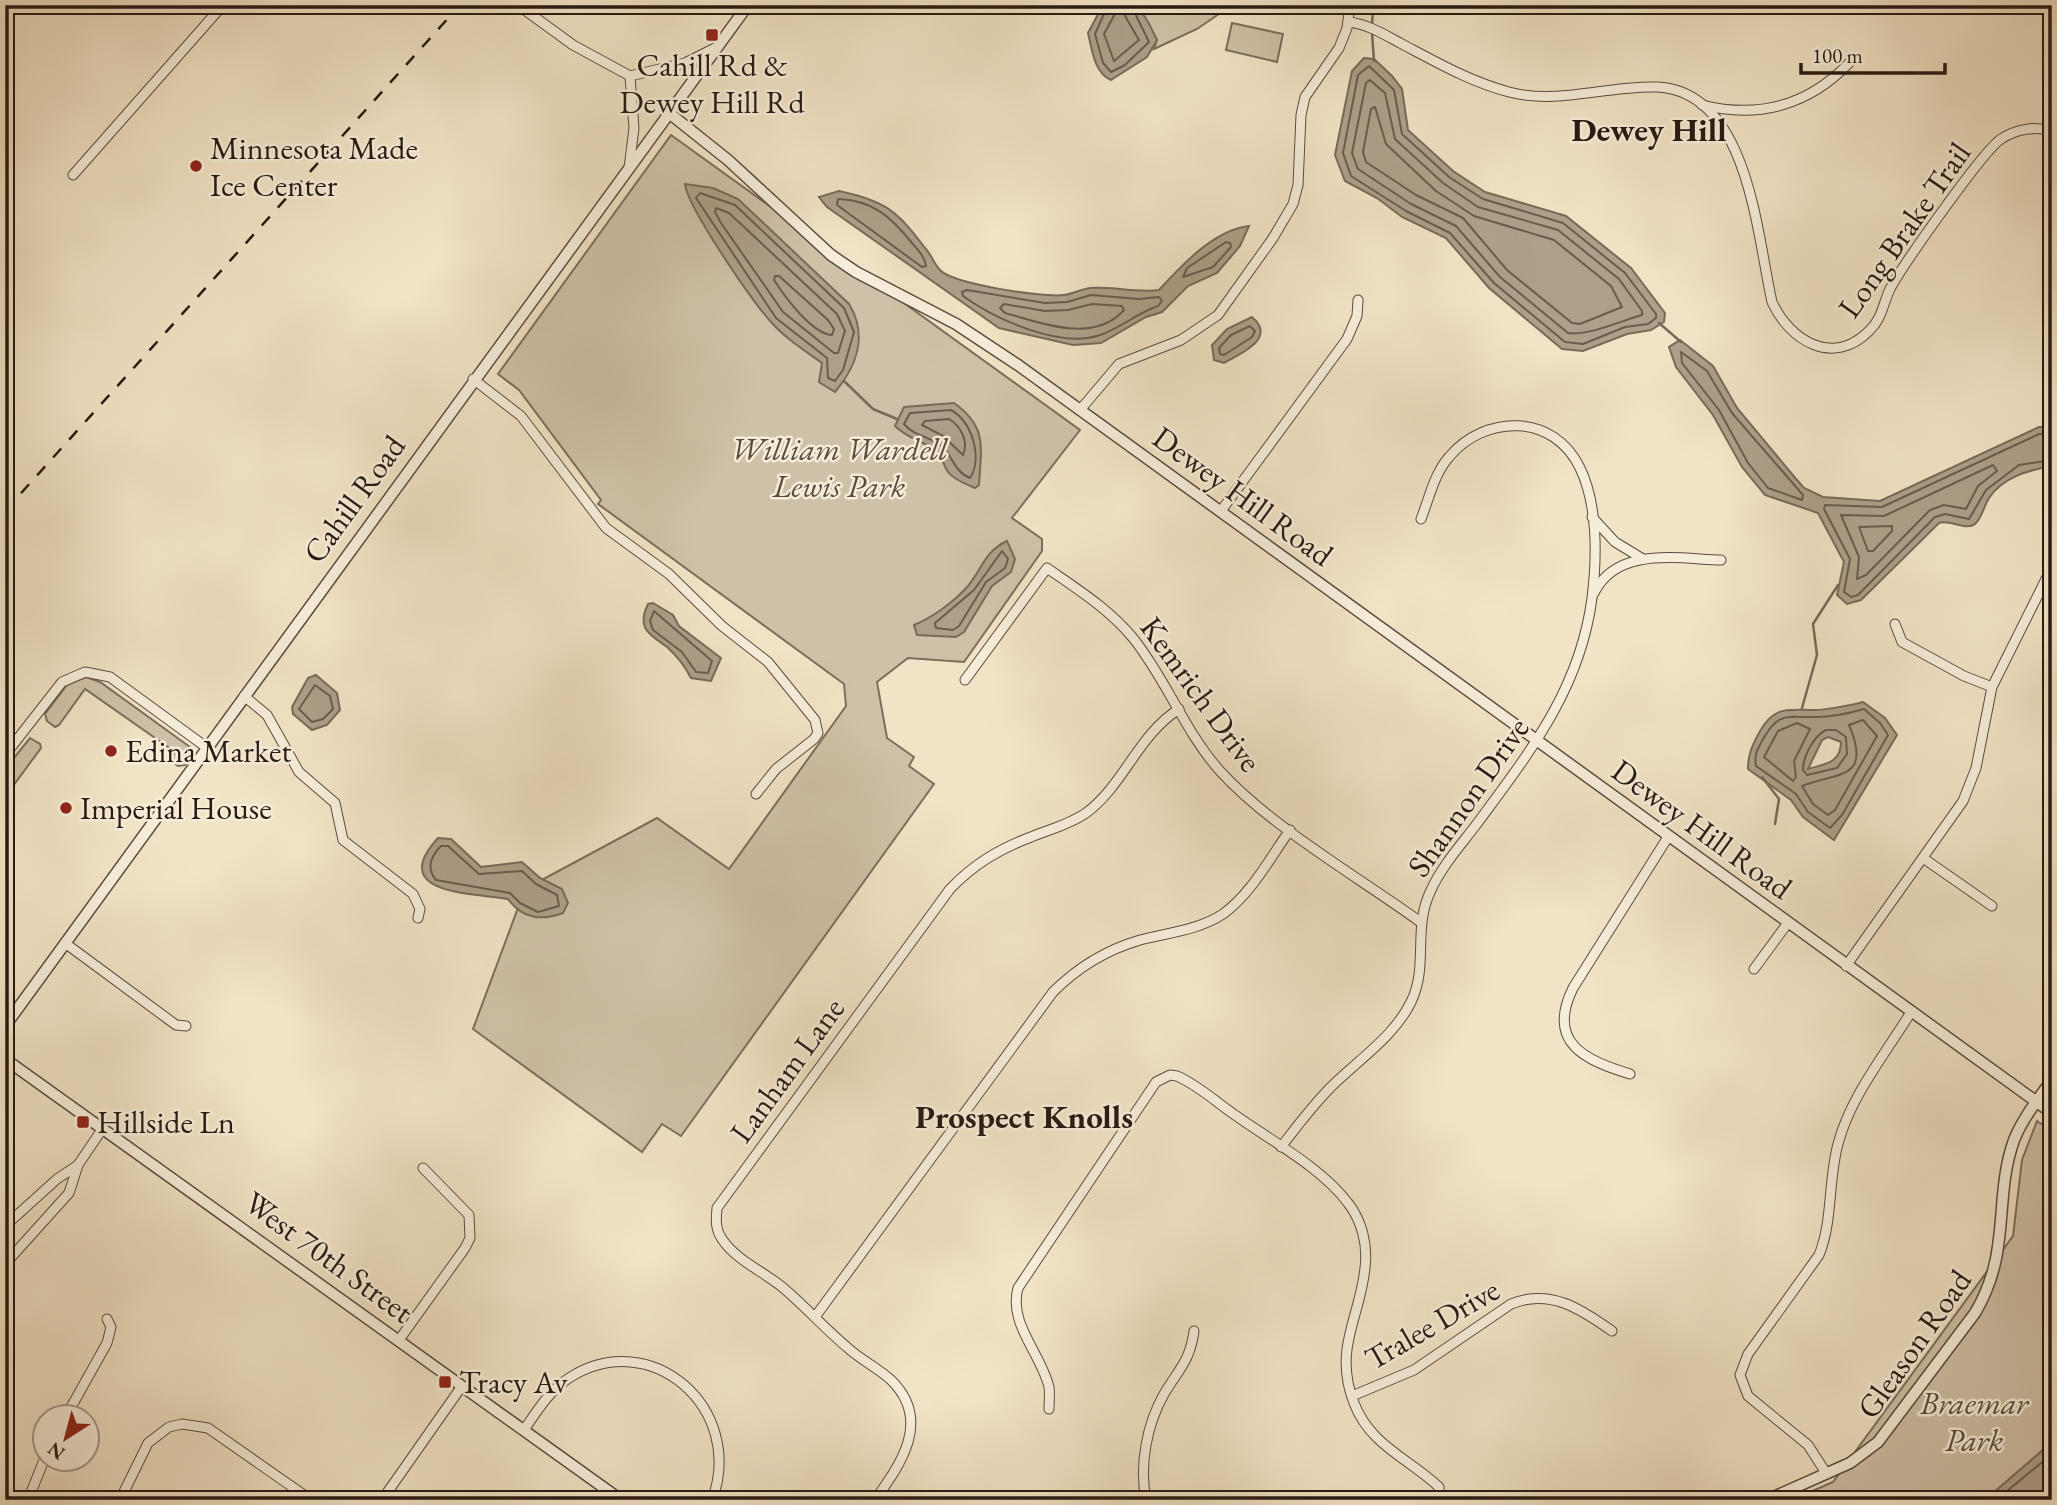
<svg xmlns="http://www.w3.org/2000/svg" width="2057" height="1505" viewBox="0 0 2057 1505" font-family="'EB Garamond',serif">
<rect width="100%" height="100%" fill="#f1e3c5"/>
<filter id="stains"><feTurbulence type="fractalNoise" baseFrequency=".00286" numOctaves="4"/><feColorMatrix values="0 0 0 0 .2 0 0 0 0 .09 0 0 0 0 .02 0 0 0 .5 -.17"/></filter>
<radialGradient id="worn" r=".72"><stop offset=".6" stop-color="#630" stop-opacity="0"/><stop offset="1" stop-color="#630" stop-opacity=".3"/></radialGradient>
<g fill="#cfc1a7" stroke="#7c6e5d" stroke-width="2">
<path d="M1135,5h97l-35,24 -43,20 3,-9z"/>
<path d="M1232,23l51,11 -6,28 -51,-12z"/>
<path d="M671,135l409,295 -68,88 30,21v12l-78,111 -56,-4 -31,24 10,56 27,19 -5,9 25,18 -253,352 -19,-12 -20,28 -169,-123 52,-140 132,-71 72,51 117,-163 -2,-22 -246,-180 3,-4 -82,-110 -21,-16z"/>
<path d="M86,677l14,5 90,65 2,9 -7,9 -7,1 -8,-6 5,-8 -90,-63 -26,36 -4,2 -8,-6 -2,-7 22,-29z"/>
<path d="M30,738l10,6 1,4 -36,49v-28z"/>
<path d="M2037,1121l15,10v369h-260l41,-18 180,-246 9,-76z"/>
</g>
<g fill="#ad9f88" stroke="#786a59" stroke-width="2" fill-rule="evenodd">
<path d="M1103,5c37,0 38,1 54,35l-10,17 -36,23c-17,-7 -19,-31 -23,-47z"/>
<path d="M1364,58l10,1 18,17 10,13 6,41 45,41 32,21 81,24 65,52 34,45 -1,9 -13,8 -24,4 -44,17 -21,-2 -73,-61 -43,-50 -44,-21 -25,-19 -32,-17 -10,-26 17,-84z"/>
<path d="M685,184l28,4 25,11 111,105c19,31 8,62 -14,88l-16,-10 3,-19c-17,-12 -37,-25 -51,-41 -18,-20 -84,-115 -86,-138z"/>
<path d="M839,191c47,10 58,20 86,57 6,6 9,16 15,22 13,14 104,28 124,25 9,-1 17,-6 26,-7 23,-2 46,5 69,2 23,-25 55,-60 90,-64l-9,20 -23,27 -29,13 -26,26 -16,5 -45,26 -28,2 -74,-17 -172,-121 -8,-10z"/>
<path d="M1252,317c25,21 -10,36 -28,46l-10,-3 -2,-15 15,-16z"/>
<path d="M1680,340l33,26 24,42 60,72 7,8 19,9 57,4 159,-74h13v39c-23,4 -49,11 -63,32 -5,8 -7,19 -13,25 -9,9 -26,-4 -37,0l-78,77 -14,4 -10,-9 7,-33 -26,-49 -53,-18 -23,-28 -29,-52 -37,-48 -7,-20z"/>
<path d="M954,403c34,24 27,45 25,82l-4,3c-8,-4 -20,-7 -27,-16 -6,-9 -5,-17 -15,-23 -13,-9 -26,-11 -38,-23l9,-19z"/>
<path d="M1007,541l8,18 -4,13 -19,14 -28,46 -8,5 -39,-2 -3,-10c19,-8 40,-23 54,-39 14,-17 17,-35 39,-45z"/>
<path d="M653,603l20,12 6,11 42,32 -10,23 -20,-3c-6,-12 -14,-22 -24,-31 -18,-13 -31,-19 -19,-43z"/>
<path d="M316,675l21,18 3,17 -13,15 -15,5 -19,-16 -1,-7 16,-29z"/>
<path d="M1863,702l22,16 12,17 -63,105 -31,-23 -12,-17 -43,-31c0,-15 4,-23 11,-36 15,-28 29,-23 55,-23 11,0 39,-5 49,-8zM1828,737l13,5c0,21 -16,22 -33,27l14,-29z"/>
<path d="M438,838l13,1 30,28 41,-5 18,16 22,11 6,14 -5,10c-22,8 -40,6 -55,-14 -34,-6 -122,-4 -70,-61z"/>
<path d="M2052,1442v35l-5,23h-62z"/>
</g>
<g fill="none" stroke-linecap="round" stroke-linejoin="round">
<g stroke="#6a5c4e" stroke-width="2">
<path d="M1108,5l-13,29 8,29 8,9 14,-7 24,-23 -18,-37"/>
<path d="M1121,9l18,31 -25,21 -10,-27 13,-24z"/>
<path d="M1369,66l25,24 8,44 47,43 34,22 80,24 62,50 31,41v4l-8,6 -23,3 -42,17 -18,-2 -71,-59 -44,-50 -44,-22 -55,-35 -8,-23 15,-78z"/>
<path d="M1370,80l15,13 10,46 48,44 35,24 80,23 61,49 23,32v4c-21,6 -54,21 -74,18l-68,-56 -44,-51 -45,-22 -53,-35 -6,-16 14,-70z"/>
<path d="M1375,107l11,37 50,47 38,25 80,24 57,46 11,21 -42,17 -8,-1 -65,-53 -44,-52 -47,-23 -50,-33 -3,-10 8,-43z"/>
<path d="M700,193l35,12 109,103 10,24 -11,38 -8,11 -7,-3 -1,-20 -51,-40 -80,-120z"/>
<path d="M838,199c35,1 53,18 74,44 6,7 13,14 14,23l-4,1 -85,-62z"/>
<path d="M716,208l13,5 108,101 8,17 -7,22h-4l-51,-41 -62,-89 -6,-11z"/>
<path d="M1226,242l4,1 1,4 -18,20 -30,10 4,-9z"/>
<path d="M775,276h4l49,44 6,9 -2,6c-20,-1 -47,-38 -58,-55z"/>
<path d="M967,290l78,13 22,-1 24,-7 48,4 20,-2 3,4 -4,5c-21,7 -37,22 -58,29 -40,14 -105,-16 -137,-39l-1,-4z"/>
<path d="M1004,304l41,7 23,-1 24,-6 30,2 2,4c-30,34 -82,13 -119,3l-5,-5z"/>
<path d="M1250,326l5,5 -3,6 -28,18 -4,-1 -1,-6 12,-13z"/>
<path d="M1681,352l26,19 25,42 71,82 -1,5 -34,-12 -20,-25 -29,-53 -37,-47z"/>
<path d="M951,410c21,11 32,48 19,68 -18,-7 -17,-26 -33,-35 -11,-7 -24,-8 -33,-19l6,-11z"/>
<path d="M949,419c12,7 20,23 14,36l-20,-19 -21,-11 3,-4z"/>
<path d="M2052,434h-13l-157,73 -57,-2 -1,4 26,50 -6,33 7,5 7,-2 77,-78 10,-3 24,5 17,-29 33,-25 33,-5"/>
<path d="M1993,465l4,6 -19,15 -12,23 -22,-4 -14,5 -64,65 -9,4 2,-22 -18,-42 43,1z"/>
<path d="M1892,526v5l-19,20h-5l-9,-24z"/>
<path d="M1002,551l6,8 -3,9 -19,14 -27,44 -6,4 -17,-2 -1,-5 39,-33z"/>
<path d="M654,611l58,50 -4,12 -12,-1 -14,-20 -29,-22 -3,-9z"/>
<path d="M315,685l15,11 3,13 -10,10 -11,3 -13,-13z"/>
<path d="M1864,709l16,14 8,12 -46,80 -12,13 -22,-16 -12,-18 -40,-28c-2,-11 1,-16 6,-25 17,-31 25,-23 54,-24 14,0 34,-4 48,-8z"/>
<path d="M1863,720l14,16 -42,74 -7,5 -15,-11 -11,-18c34,-14 71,-5 47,-61z"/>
<path d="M1797,723l13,6 -16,32 2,16 -3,4 -29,-24 14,-26z"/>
<path d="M1826,730h10l10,7 1,17 -10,14 -30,7 -4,-5c0,-14 11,-34 23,-40z"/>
<path d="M441,846h7l31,28 43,-3 14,13 21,11 2,11 -21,6 -18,-9 -10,-10 -74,-13c-10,-12 -5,-24 5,-34z"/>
<path d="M1996,1500l56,-46"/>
</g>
<g stroke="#786a59" stroke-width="2.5">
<path d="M1372,26l1,-21"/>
<path d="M1372,33l2,28"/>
<path d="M1659,323l22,19"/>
<path d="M844,381l29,28 24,10"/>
<path d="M1802,708l15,-53 -4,-31 25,-39"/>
<path d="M1762,777l17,22 -4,25"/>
</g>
<g stroke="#5a4c40" stroke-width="11">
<g id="minor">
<path d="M518,5l55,40 57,31 55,-13 32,-16"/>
<path d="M1348,22c20,2 37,13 54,22 34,18 69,38 107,48 50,13 99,-7 148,-5 92,4 100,150 115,215 18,39 61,65 97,29 13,-12 14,-27 21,-42 12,-23 93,-138 111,-150 15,-10 34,-13 51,-8"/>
<path d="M1702,105c57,14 107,0 147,-42"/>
<path d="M629,168l5,-40 -4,-52"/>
<path d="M73,175l150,-170"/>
<path d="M473,379l48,37 85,112 63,46 53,52 46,36 47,58 3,13 -4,6 -38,30 -20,25"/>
<path d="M1080,410l39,-46 62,-24 37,-25 55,-77 20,-34 5,-19 3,-70 4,-18 34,-49 8,-20 3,-23"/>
<path d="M1221,511l126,-172 10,-23 1,-16"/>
<path d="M1592,517l23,25 28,17"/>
<path d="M1594,593c23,-47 85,-34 127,-33"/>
<path d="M1895,624l7,18 62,34 28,11"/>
<path d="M965,680l82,-112c30,21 62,41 86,70 33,41 52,94 87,133 50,55 138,106 199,150"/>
<path d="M244,696l23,19 32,57 36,31 8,37 70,54 7,15 -2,9"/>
<path d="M5,755l57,-73 23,-10 25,5 96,70"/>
<path d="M1923,858l69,48"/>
<path d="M65,943l111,82 10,1"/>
<path d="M1846,966l117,-165 13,-33 16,-81 60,-120"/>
<path d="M1754,969l33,-45"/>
<path d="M1630,1074c-45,-14 -84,-31 -57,-86l95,-151"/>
<path d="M1281,1147c17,-22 34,-45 54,-64 26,-25 60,-48 76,-81 18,-37 1,-73 20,-112 11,-24 29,-44 45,-65 53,-72 104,-135 116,-227 5,-40 6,-93 -12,-130 -26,-55 -95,-54 -131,-11 -15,17 -20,42 -28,62"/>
<path d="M5,1226l52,-47 21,-14"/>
<path d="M5,1264l64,-71 9,-28 25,-37"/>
<path d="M815,1317l238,-325c25,-25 53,-42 87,-52 27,-7 59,-10 83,-26 28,-20 47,-56 67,-84"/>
<path d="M399,1340l66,-92 5,-10 -1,-23 -46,-47"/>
<path d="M1352,1396l62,-26 97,-66c39,-16 70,5 101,27"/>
<path d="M1049,1409c0,-7 1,-15 0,-22 -8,-34 -41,-63 -31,-99l138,-206 14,-7 7,1c21,9 39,26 58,39 35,25 87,53 113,88 14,18 20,42 17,65 -5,50 -32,81 -11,135 16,42 54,55 85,84l1,13"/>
<path d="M65,1418l42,-75 4,-16 -4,-8"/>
<path d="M524,1430c13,-19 25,-39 45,-52 82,-53 177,31 143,122"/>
<path d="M1826,1473l-18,-28 -60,-49 -8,-21 8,-21 71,-99c14,-34 9,-75 19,-111 12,-47 48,-91 73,-132"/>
<path d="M28,1500l18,-45"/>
<path d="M120,1500l28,-57 21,-16 13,-3 26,4 103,72"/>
<path d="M382,1500l80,-114"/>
<path d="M875,1500c26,-36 57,-80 16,-120 -13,-12 -30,-20 -43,-32 -24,-20 -44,-43 -67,-62 -19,-15 -46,-27 -59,-47 -7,-10 -6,-20 -5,-31l233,-319c24,-25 49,-40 81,-52 19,-8 38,-12 55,-24 38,-28 52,-78 93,-104"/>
<path d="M1146,1500c-7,-35 1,-76 18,-106 15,-25 26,-33 30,-63"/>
<path d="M1159,1500l25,-4 34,4"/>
</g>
</g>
<g stroke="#5a4c40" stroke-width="13">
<g id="tertiary">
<path d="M669,113l59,47 103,95 25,17 100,52 62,41 1034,748"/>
<path d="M5,1026l743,-1021"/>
<path d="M5,1059l616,441"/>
<path d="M1767,1500l83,-37 28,-21 97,-129c37,-62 18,-114 39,-173 9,-22 24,-41 38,-60"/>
</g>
</g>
<use href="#minor" stroke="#f6edd9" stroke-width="9"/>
<use href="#tertiary" stroke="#f6edd9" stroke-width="10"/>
<path stroke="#281a13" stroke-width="2.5" stroke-dasharray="12 12" stroke-linecap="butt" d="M5,511l455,-506"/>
</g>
<g fill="#8f2418" stroke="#f6edd9" stroke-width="2.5">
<rect x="705" y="28" width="14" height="14" rx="3.5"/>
<circle cx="196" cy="166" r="7"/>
<circle cx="111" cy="751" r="7"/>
<circle cx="66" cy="808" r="7"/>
<rect x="76" y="1115" width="14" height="14" rx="3.5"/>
<rect x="438" y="1375" width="14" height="14" rx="3.5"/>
</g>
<g text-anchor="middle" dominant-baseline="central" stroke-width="5" stroke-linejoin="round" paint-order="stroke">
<g font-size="32" fill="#281a13" stroke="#f6edd9" text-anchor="start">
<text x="712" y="65" text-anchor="middle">Cahill Rd &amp;<tspan x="712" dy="37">Dewey Hill Rd</tspan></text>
<text x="210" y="148">Minnesota Made<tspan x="210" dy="37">Ice Center</tspan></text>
<text x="125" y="751">Edina Market</text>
<text x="80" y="808">Imperial House</text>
<text x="97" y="1122">Hillside Ln</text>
<text x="459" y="1382">Tracy Av</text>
</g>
<g font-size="32" fill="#281a13" stroke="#f6edd9">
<text transform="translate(1904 230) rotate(-55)">Long Brake Trail</text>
<text transform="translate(1243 496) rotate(36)">Dewey Hill Road</text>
<text transform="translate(354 499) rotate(-54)">Cahill Road</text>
<text transform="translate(1201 694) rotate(54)">Kemrich Drive</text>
<text transform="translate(1468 797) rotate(-55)">Shannon Drive</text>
<text transform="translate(1702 829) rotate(36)">Dewey Hill Road</text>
<text transform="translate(787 1070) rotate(-54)">Lanham Lane</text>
<text transform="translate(329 1257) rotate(36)">West 70th Street</text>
<text transform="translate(1432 1324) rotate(-30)">Tralee Drive</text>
<text transform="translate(1914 1344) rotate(-55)">Gleason Road</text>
</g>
<g font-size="32" font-style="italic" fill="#5a4c3f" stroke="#f6edd9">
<text x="839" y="449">William Wardell<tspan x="839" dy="37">Lewis Park</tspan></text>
<text x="1974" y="1403">Braemar<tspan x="1974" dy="37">Park</tspan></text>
</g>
<g font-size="33" font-weight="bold" fill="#281a13" stroke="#f6edd9">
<text x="1649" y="129">Dewey Hill</text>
<text x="1024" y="1116">Prospect Knolls</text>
</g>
</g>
<rect width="2057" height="1505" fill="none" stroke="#f1e3c5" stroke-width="28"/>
<rect x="7" y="7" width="2043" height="1491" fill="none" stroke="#281a13" stroke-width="3.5"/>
<rect x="14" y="14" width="2029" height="1477" fill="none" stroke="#281a13" stroke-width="2"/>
<g transform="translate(66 1438) rotate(216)"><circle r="33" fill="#f6edd9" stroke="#a4998a" stroke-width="2"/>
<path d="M0-5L12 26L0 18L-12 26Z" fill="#8f2418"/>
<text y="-10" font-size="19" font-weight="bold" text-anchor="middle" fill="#281a13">N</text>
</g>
<path d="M1801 63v10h144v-10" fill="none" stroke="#281a13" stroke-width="3.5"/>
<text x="1812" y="63" font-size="21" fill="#281a13" stroke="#f6edd9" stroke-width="5" paint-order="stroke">100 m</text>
<rect width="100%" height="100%" filter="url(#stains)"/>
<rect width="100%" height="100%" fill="url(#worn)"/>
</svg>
